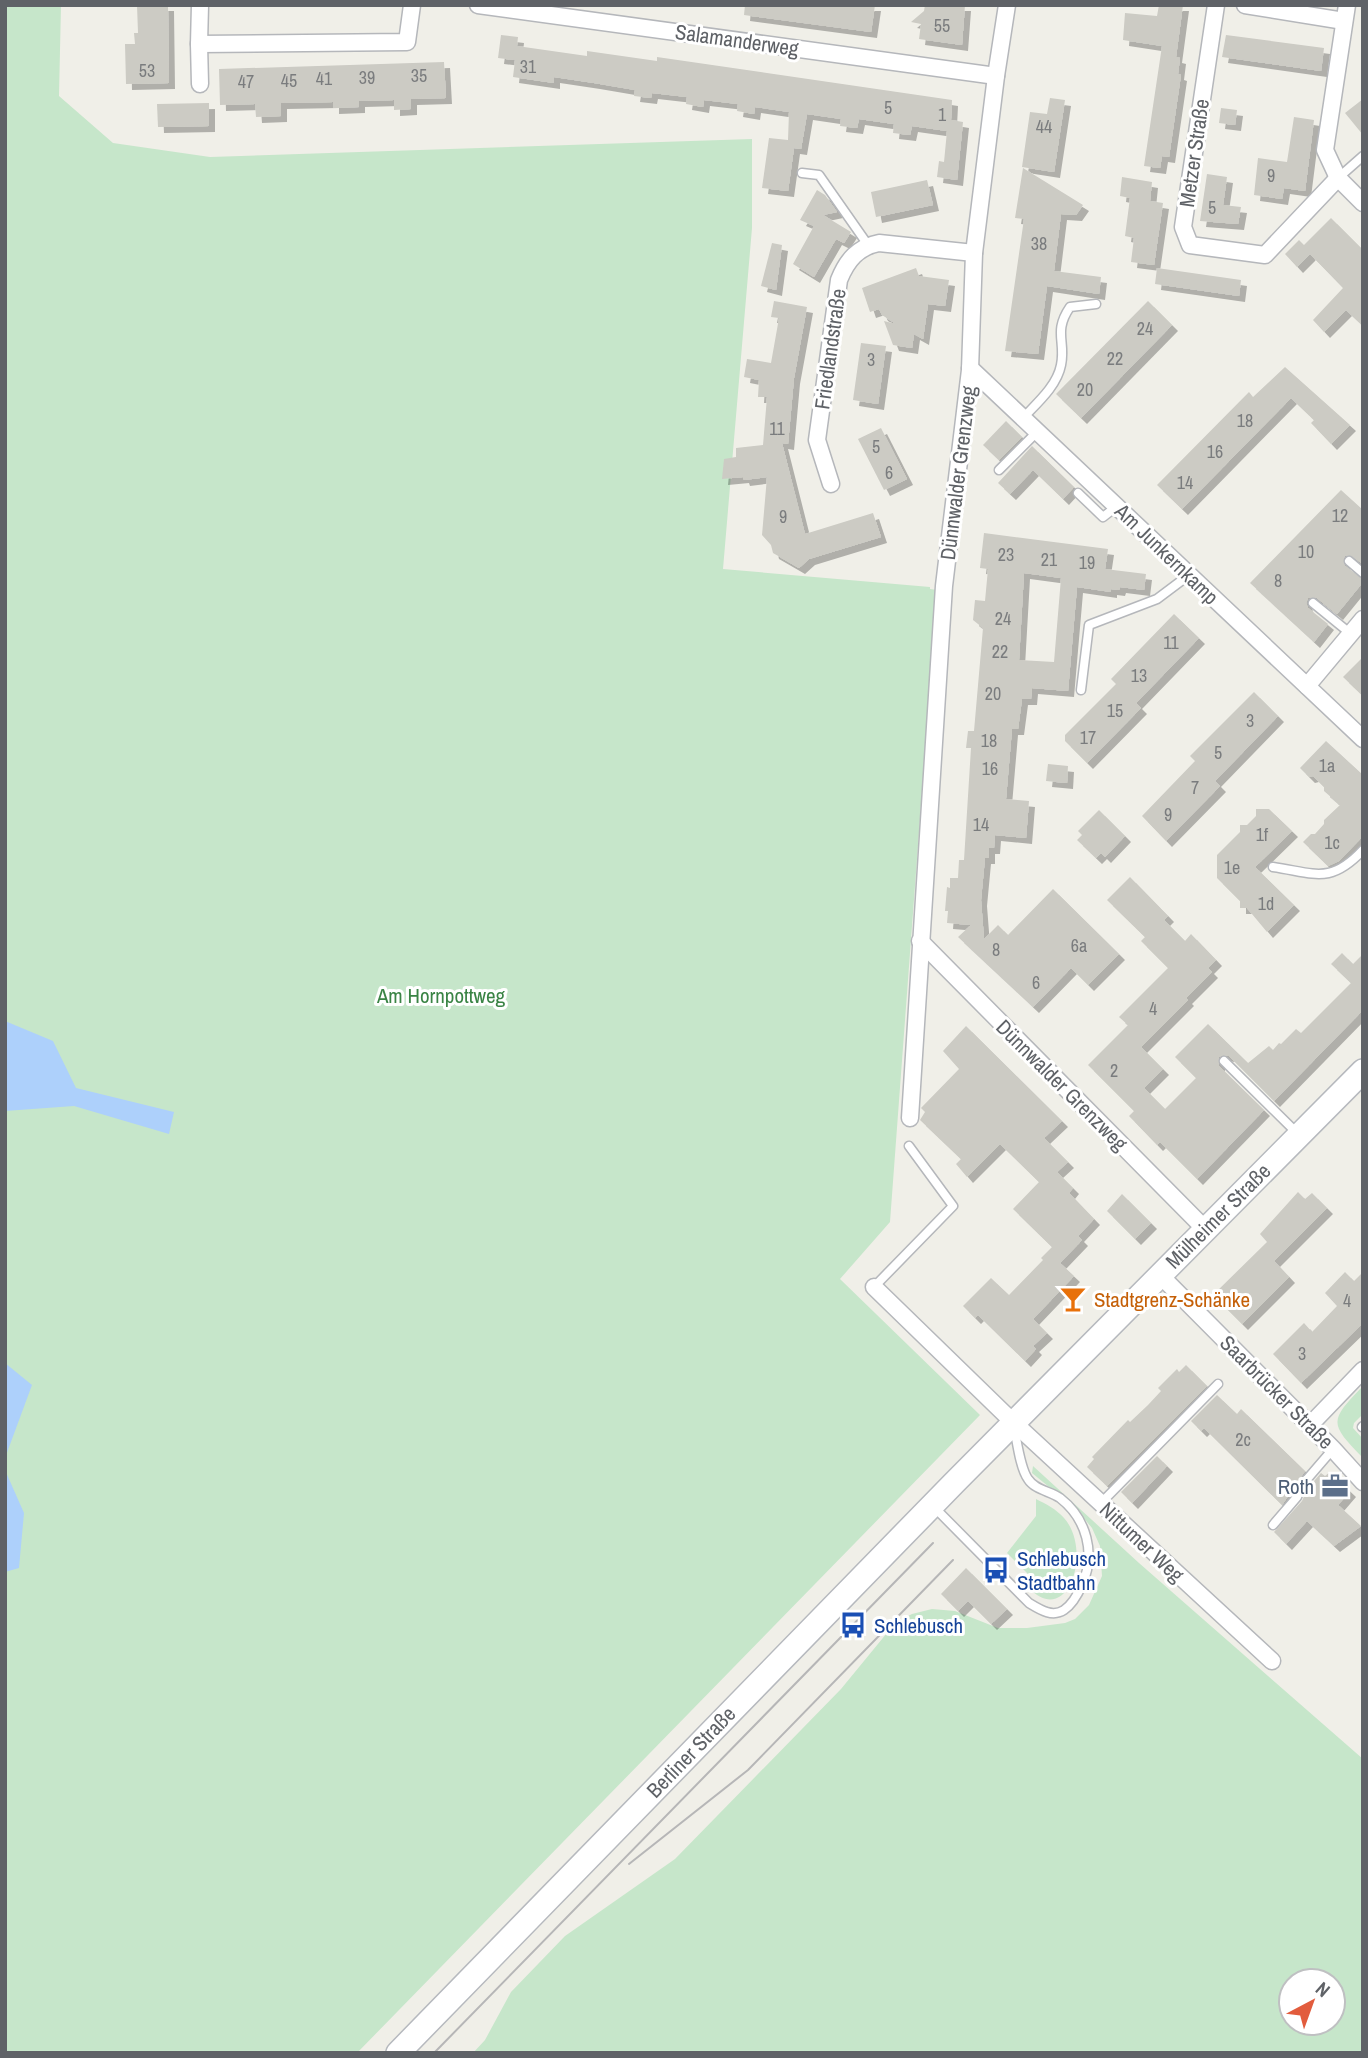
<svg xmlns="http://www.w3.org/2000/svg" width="1368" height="2058" viewBox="0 0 1368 2058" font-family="'Archivo Narrow',sans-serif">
<defs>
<filter id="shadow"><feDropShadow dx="6" dy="6" stdDeviation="0" flood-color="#0004"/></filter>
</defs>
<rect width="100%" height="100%" fill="#f0efe8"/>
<g fill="#c6e6ca" fill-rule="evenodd">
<path d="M5,5h56l-2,91 54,47 97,14 542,-18v89l-29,341 207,18v2l7,1 -47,632 -50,57 140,136 -623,638h-352z"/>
<path d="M1363,1386v28l-9,9 -1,5 10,11v19c-34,-35 -34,-37 0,-72z"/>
<path d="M1033,1466l106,97 224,196v294h-890l12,-13 26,-48 54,-56 110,-77 166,-170 55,-67 16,-8 20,-5 23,2 43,17h29l38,-5 10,-4 14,-14 13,-29 -2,-30 -8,-18 -15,-18 -45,-37zM1291,1981h42v42h-42z"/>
<path d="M1036,1499c10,5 20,10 28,19 29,32 4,111 -35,70l6,-7 -28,-28 29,-37z"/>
</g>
<g fill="#add0fb">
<path d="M5,1021l48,20 23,47 98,24 -5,22 -95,-28 -69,5z"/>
<path d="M5,1363l27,22 -27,73z"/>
<path d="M5,1470l19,43 -5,55 -14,4z"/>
</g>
<g fill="#cccbc4" fill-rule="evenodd" filter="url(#shadow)">
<path d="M137,5h31l1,78 -43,1 -1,-40h10l-1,-11h4z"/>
<path d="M745,5h130l-4,27 -127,-17z"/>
<path d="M925,5h40l-3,40 -43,-6 2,-15 -10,-2 13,-11z"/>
<path d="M1159,5h24l-7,52 4,1 -2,16 3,1 -12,82 -7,-1 -2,12 -16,-2 18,-120 -39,-6 2,-27 32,3z"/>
<path d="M501,35l17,2 -1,9 70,10v-5l70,10v-4l295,43 -1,20 12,2 -6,58 -20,-3 2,-16 5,1 3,-31 -35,-5 -2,9 -17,-2 1,-9 -35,-5 -2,9 -17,-2 1,-7 -34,-5 -6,35 -7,-1 -6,43 -26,-3 7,-50 19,2 1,-28 -34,-5 -1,7 -17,-3 1,-7 -34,-4 -1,7 -17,-3 1,-7 -35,-4 -1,5 -17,-2 1,-6 -41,-7 -40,-6v6l-41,-6 2,-17 -17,-2z"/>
<path d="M1226,35l98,13 -3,23 -99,-14z"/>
<path d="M444,62l2,36 -35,1v10l-17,1v-10l-35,1v6l-26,1v-6l-52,1v13l-25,1 -1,-13 -35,1 -1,-36z"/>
<path d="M1050,98l15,2 -11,72 -32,-5 8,-55 17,2z"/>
<path d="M1363,99v36l-18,-22z"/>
<path d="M209,103v23l-51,1 -1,-23z"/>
<path d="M1221,108l16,2 -2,15 -16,-2z"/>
<path d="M1294,117l20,3 -9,71 -21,-3 -2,11 -28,-4 4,-37 29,4z"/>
<path d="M1023,168l60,37 -7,10 -15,-1 -7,57 47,6 -2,17 -52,-8 -9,68 -33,-3 19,-132 -9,-1z"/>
<path d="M1207,174l20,3 -4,28 18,2 -3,17 -38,-3z"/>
<path d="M1122,177l30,5 -2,19 13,2 -9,62 -23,-3 3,-24 -9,-2 5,-38 -10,-2z"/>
<path d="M927,180l6,25 -57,12 -5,-25z"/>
<path d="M817,190l8,5 12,17 -14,3 28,17 -7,11 -8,-4 -22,38 -21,-13 21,-38 -14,-6z"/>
<path d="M1331,218l32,32v76l-17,-16 -22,22 -11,-12 30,-32 -33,-34 -13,13 -12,-13 14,-14 5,5z"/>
<path d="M772,243l10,2 -6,45 -15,-4z"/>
<path d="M916,268l3,8 30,4 -4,26 -17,-2 -5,35 -9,-5 -2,14 -19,-3 -9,-24 12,3 -14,-9 -3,-6 -9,3 -8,-24z"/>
<path d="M1157,268l84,12 -2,16 -84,-12z"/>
<path d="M774,301l33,6 -13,71 -6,66 -6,-1 23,91 68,-21 8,24 -72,22 -10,9 -26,-15 -2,-8 -9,-10 5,-58 -23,3 -1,-3 -21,2 2,-20 12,-2v-9l27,-3 4,-48h-9l1,-17 -15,-3 3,-18 24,4 8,-45 -8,-1z"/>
<path d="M1148,301l24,24 -91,93 -25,-24z"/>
<path d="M861,343l25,3 -8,58 -25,-4z"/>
<path d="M1285,367l65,58 -19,19 -20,-21 3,-3 -23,-22 -109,111 -25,-24 92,-93 4,5z"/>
<path d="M1006,421l16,16 -23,23 -16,-15z"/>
<path d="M881,428l26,51 -23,11 -26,-51z"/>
<path d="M1032,446l42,41 -11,12 -30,-29 -23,24 -12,-11z"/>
<path d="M1341,490l22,20v54l-13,-9 -5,1 -2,4 2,6 18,13v3l-26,32 -20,-16h-9l-2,5 2,5 20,16 -14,18 -64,-59z"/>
<path d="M984,533l124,16 -3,20 41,5 -2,16 -24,-3 -1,3 -8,-1v3l-34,-5 -9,104 -36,-3 -1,11h-9l-4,30h-6l-6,70 23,2 -3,37 -31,-3 -1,13h-5v10h-4l-4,42 3,39 14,-14 10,10 45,-46 66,65 -31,31 -17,-17 -38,39 -75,-70 13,-12 -24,-2 1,-12h-3l2,-24 3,1v-10h8l1,-18h5l7,-112h-5l2,-17h6l9,-103 -10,-8 2,-20 10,1 3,-32 -8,-1zM1024,573l37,5 -7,84 -35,-2z"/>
<path d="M1174,614l25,24 -63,65 5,5 -54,55 -22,-22v-6l51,-51 -5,-5z"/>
<path d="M1363,657v39l-20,-19z"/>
<path d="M1254,692l24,24 -63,65 5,5 -54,55 -24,-25 53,-55 -5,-5z"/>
<path d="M1326,741l37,34v61l-24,25 -11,5 -25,-24 8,-8h4l9,-10v-4l16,-15 -16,-14v-4l-11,-11 -4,1 -9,-9z"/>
<path d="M1048,764l20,2 -1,17 -21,-2z"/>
<path d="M1256,809h13l23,22 -37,36 39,38 -27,27 -20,-24h-7v-7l-23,-23v-23l23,-23v-7h7l9,-9z"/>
<path d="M1099,810l26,26 -20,21 -4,-4 -5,5 -19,-18 5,-5 -4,-4z"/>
<path d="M1130,877l38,39 -4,4 21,21 6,-7 25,26 -8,8 4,4 -26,26 2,2 -47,47 22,22 -19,19 21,21 31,-31 -21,-21 33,-33 40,39 21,-17 4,4 6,-7 2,1 15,-15 5,4 50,-50 -20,-19 11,-11 11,11 10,-10v56l-89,91 -45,-45 -6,-1 -4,2v9l45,44 -67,69 -37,-37 -3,3 -28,-29 5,-5 -46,-46 40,-40 -9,-8 49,-49 -27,-27 4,-4 -38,-37z"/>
<path d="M966,1026l96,95 -18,17 24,24 -11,10 16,16 -4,5 25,26 -16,17 4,4 -22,23 14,13 -41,43 14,14 -14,13 3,3 -11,12 -47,-46 -3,3 -12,-12 28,-28 18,17 34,-35 -2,-2 11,-11 -39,-38 26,-27 -39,-38 -33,33 -11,-13 5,-5 -41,-39 5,-8 -4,-4 38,-39 -16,-18z"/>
<path d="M1298,1192l7,7 7,-6 15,15 -53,53 15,16 -47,47 -29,-29 54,-53 -7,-8z"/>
<path d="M1122,1194l29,29 -16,16 -28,-28z"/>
<path d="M1345,1272l9,9 9,-9v51l-62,60 -28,-29 31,-31 8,9 25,-26 -12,-13z"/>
<path d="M1186,1365l21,21 -100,100 -20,-19 7,-8 -2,-2 36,-37 2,2 18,-17 13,-14 -3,-3 19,-19 2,3z"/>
<path d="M1217,1395l20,19 4,-5 64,62 -23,34 -78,-77 -3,3 -10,-10z"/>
<path d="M1157,1456l10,10 -35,37 -11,-11z"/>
<path d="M1330,1472l20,19 -12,14 23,21 -27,20 -27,-25 -21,23 -12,-12 28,-31 6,-13 13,-15 4,3z"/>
<path d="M966,1568l41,41 -16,15 -23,-23 -10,10 -17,-17z"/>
</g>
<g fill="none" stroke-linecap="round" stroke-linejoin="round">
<g stroke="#b5b7bb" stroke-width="11">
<g id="service">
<path d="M802,173l17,2 49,70"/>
<path d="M1338,178l25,-22"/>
<path d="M1023,418c14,-15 34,-32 38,-53 5,-24 -8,-33 9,-58l26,-3"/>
<path d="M999,470l38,-38"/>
<path d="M1078,493l25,24 14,-11"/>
<path d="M1349,561l14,12"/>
<path d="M1313,603l38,31"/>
<path d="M1081,690l8,-65 68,-26 32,-24"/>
<path d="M1273,867c42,6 57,18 90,-17"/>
<path d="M1224,1061l74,73"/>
<path d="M874,1287l79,-81 -44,-60"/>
<path d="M1362,1427l1,-1"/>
<path d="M1100,1504l118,-120"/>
<path d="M935,1508l94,95c10,6 23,15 35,7 9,-6 14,-16 18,-25 14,-31 5,-66 -22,-87 -10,-7 -25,-8 -32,-19 -8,-11 -11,-38 -14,-52"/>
<path d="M1273,1525l24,-28 5,-12 31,-36"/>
</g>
</g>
<g stroke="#b5b7bb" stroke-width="19">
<g id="minor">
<path d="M200,5l-1,39 208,-2 5,-37"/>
<path d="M478,5l518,71"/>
<path d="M1216,5l-33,222 7,18 75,10 73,-77"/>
<path d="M1245,5l99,16"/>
<path d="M1347,5l-22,145 13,28 25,25"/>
<path d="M199,44l1,40"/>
<path d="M970,368l393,371"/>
<path d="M831,484l-14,-44 22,-160c8,-20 19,-33 40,-37l95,10"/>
<path d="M1307,686l56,-67"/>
<path d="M920,941l285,288"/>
<path d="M910,1118l34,-532 26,-216 4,-117 22,-177 11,-71"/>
<path d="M1160,1275l173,174 30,33"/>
<path d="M874,1287l140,136 258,238"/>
<path d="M1310,1425l53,-55"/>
</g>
</g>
<g stroke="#b6b9be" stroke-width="26">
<path id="secondary" d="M398,2053l556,-570 409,-412"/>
</g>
<use href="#service" stroke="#fff" stroke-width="8"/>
<use href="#minor" stroke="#fff" stroke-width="16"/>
<use href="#secondary" stroke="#fff" stroke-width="23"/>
<g stroke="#b6b6b7" stroke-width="2">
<path d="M629,1864l119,-94 205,-210"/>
<path d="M434,2053l499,-510"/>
</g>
</g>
<defs>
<g id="bar-bare" transform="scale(2.1)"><path d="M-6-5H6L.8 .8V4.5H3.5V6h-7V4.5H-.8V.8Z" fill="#e8710a" stroke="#fff" stroke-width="2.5" paint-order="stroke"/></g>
<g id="office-bare" transform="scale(2.1)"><path d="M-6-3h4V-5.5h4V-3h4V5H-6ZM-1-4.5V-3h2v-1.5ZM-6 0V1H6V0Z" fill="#5c6f8a" stroke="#fff" stroke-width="2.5" paint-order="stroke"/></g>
<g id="bus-bare" transform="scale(2.1)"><path d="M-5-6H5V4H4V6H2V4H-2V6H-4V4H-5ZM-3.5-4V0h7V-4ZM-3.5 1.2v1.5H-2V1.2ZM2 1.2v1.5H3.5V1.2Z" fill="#1a4fb4" stroke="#fff" stroke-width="2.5" paint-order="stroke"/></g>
</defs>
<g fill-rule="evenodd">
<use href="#bar-bare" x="1073" y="1299"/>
<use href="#office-bare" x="1335" y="1486"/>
<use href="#bus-bare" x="996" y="1570"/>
<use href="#bus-bare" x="853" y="1625"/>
</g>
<g text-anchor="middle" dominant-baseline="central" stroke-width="6" stroke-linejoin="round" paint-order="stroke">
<g font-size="18" fill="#7a7c7e">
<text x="942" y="25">55</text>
<text x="528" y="66">31</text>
<text x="147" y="70">53</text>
<text x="419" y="75">35</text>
<text x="367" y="77">39</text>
<text x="324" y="78">41</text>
<text x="289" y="80">45</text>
<text x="246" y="81">47</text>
<text x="888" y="107">5</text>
<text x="942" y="114">1</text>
<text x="1044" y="126">44</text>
<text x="1271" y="175">9</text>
<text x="1212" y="207">5</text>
<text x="1039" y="243">38</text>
<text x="1145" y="328">24</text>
<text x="1115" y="358">22</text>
<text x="871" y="359">3</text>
<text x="1085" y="389">20</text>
<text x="1245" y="420">18</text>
<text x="777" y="428">11</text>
<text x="876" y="446">5</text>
<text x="1215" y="451">16</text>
<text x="889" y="472">6</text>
<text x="1185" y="482">14</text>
<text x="1340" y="515">12</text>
<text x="783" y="516">9</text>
<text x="1306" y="551">10</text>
<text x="1006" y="554">23</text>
<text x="1049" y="559">21</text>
<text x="1087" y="562">19</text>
<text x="1278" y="580">8</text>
<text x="1003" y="618">24</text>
<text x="1171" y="642">11</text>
<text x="1000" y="651">22</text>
<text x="1139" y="675">13</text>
<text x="993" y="693">20</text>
<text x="1115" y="710">15</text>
<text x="1250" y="720">3</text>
<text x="1088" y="737">17</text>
<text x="989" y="740">18</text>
<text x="1218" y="752">5</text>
<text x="1327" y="765">1a</text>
<text x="990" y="768">16</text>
<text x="1195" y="787">7</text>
<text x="1168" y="814">9</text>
<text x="981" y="824">14</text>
<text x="1262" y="834">1f</text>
<text x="1332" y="842">1c</text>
<text x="1232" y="867">1e</text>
<text x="1266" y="903">1d</text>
<text x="1079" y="945">6a</text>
<text x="996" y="949">8</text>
<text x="1036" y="982">6</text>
<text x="1153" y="1008">4</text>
<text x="1114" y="1070">2</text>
<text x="1347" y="1300">4</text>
<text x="1302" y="1353">3</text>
<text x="1243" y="1439">2c</text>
</g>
<g font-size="21" fill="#5f6267" stroke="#fff">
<text transform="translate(737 40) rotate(8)">Salamanderweg</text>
<text transform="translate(1194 153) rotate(-82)">Metzer Straße</text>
<text transform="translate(830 349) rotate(-82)">Friedlandstraße</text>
<text transform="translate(958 473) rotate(-83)">Dünnwalder Grenzweg</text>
<text transform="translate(1167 554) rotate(44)">Am Junkernkamp</text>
<text transform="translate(1062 1085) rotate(45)">Dünnwalder Grenzweg</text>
<text transform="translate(1218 1216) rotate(-45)">Mülheimer Straße</text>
<text transform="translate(1277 1392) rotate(45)">Saarbrücker Straße</text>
<text transform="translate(1142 1542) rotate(43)">Nittumer Weg</text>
<text transform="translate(691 1752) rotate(-46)">Berliner Straße</text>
</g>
<g font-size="21" fill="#3a8445" stroke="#fff">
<text x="441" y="995">Am Hornpottweg</text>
</g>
<g font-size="21" fill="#c56008" stroke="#fff" text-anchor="start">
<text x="1094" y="1299">Stadtgrenz-Schänke</text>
</g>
<g font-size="21" fill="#4e5e75" stroke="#fff" text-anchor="end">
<text x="1314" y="1486">Roth</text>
</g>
<g font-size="21" fill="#164399" stroke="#fff" text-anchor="start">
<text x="1017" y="1558">Schlebusch<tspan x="1017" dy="24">Stadtbahn</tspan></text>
<text x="874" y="1625">Schlebusch</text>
</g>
</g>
<rect width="1368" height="2058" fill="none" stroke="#5f6267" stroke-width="14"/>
<g transform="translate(1312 2002) rotate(41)"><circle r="33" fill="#ffffff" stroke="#bfc0c2" stroke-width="2"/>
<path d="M0-5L12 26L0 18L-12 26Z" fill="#e25c3d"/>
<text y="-10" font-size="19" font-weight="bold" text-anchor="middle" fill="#5f6267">N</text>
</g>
</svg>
